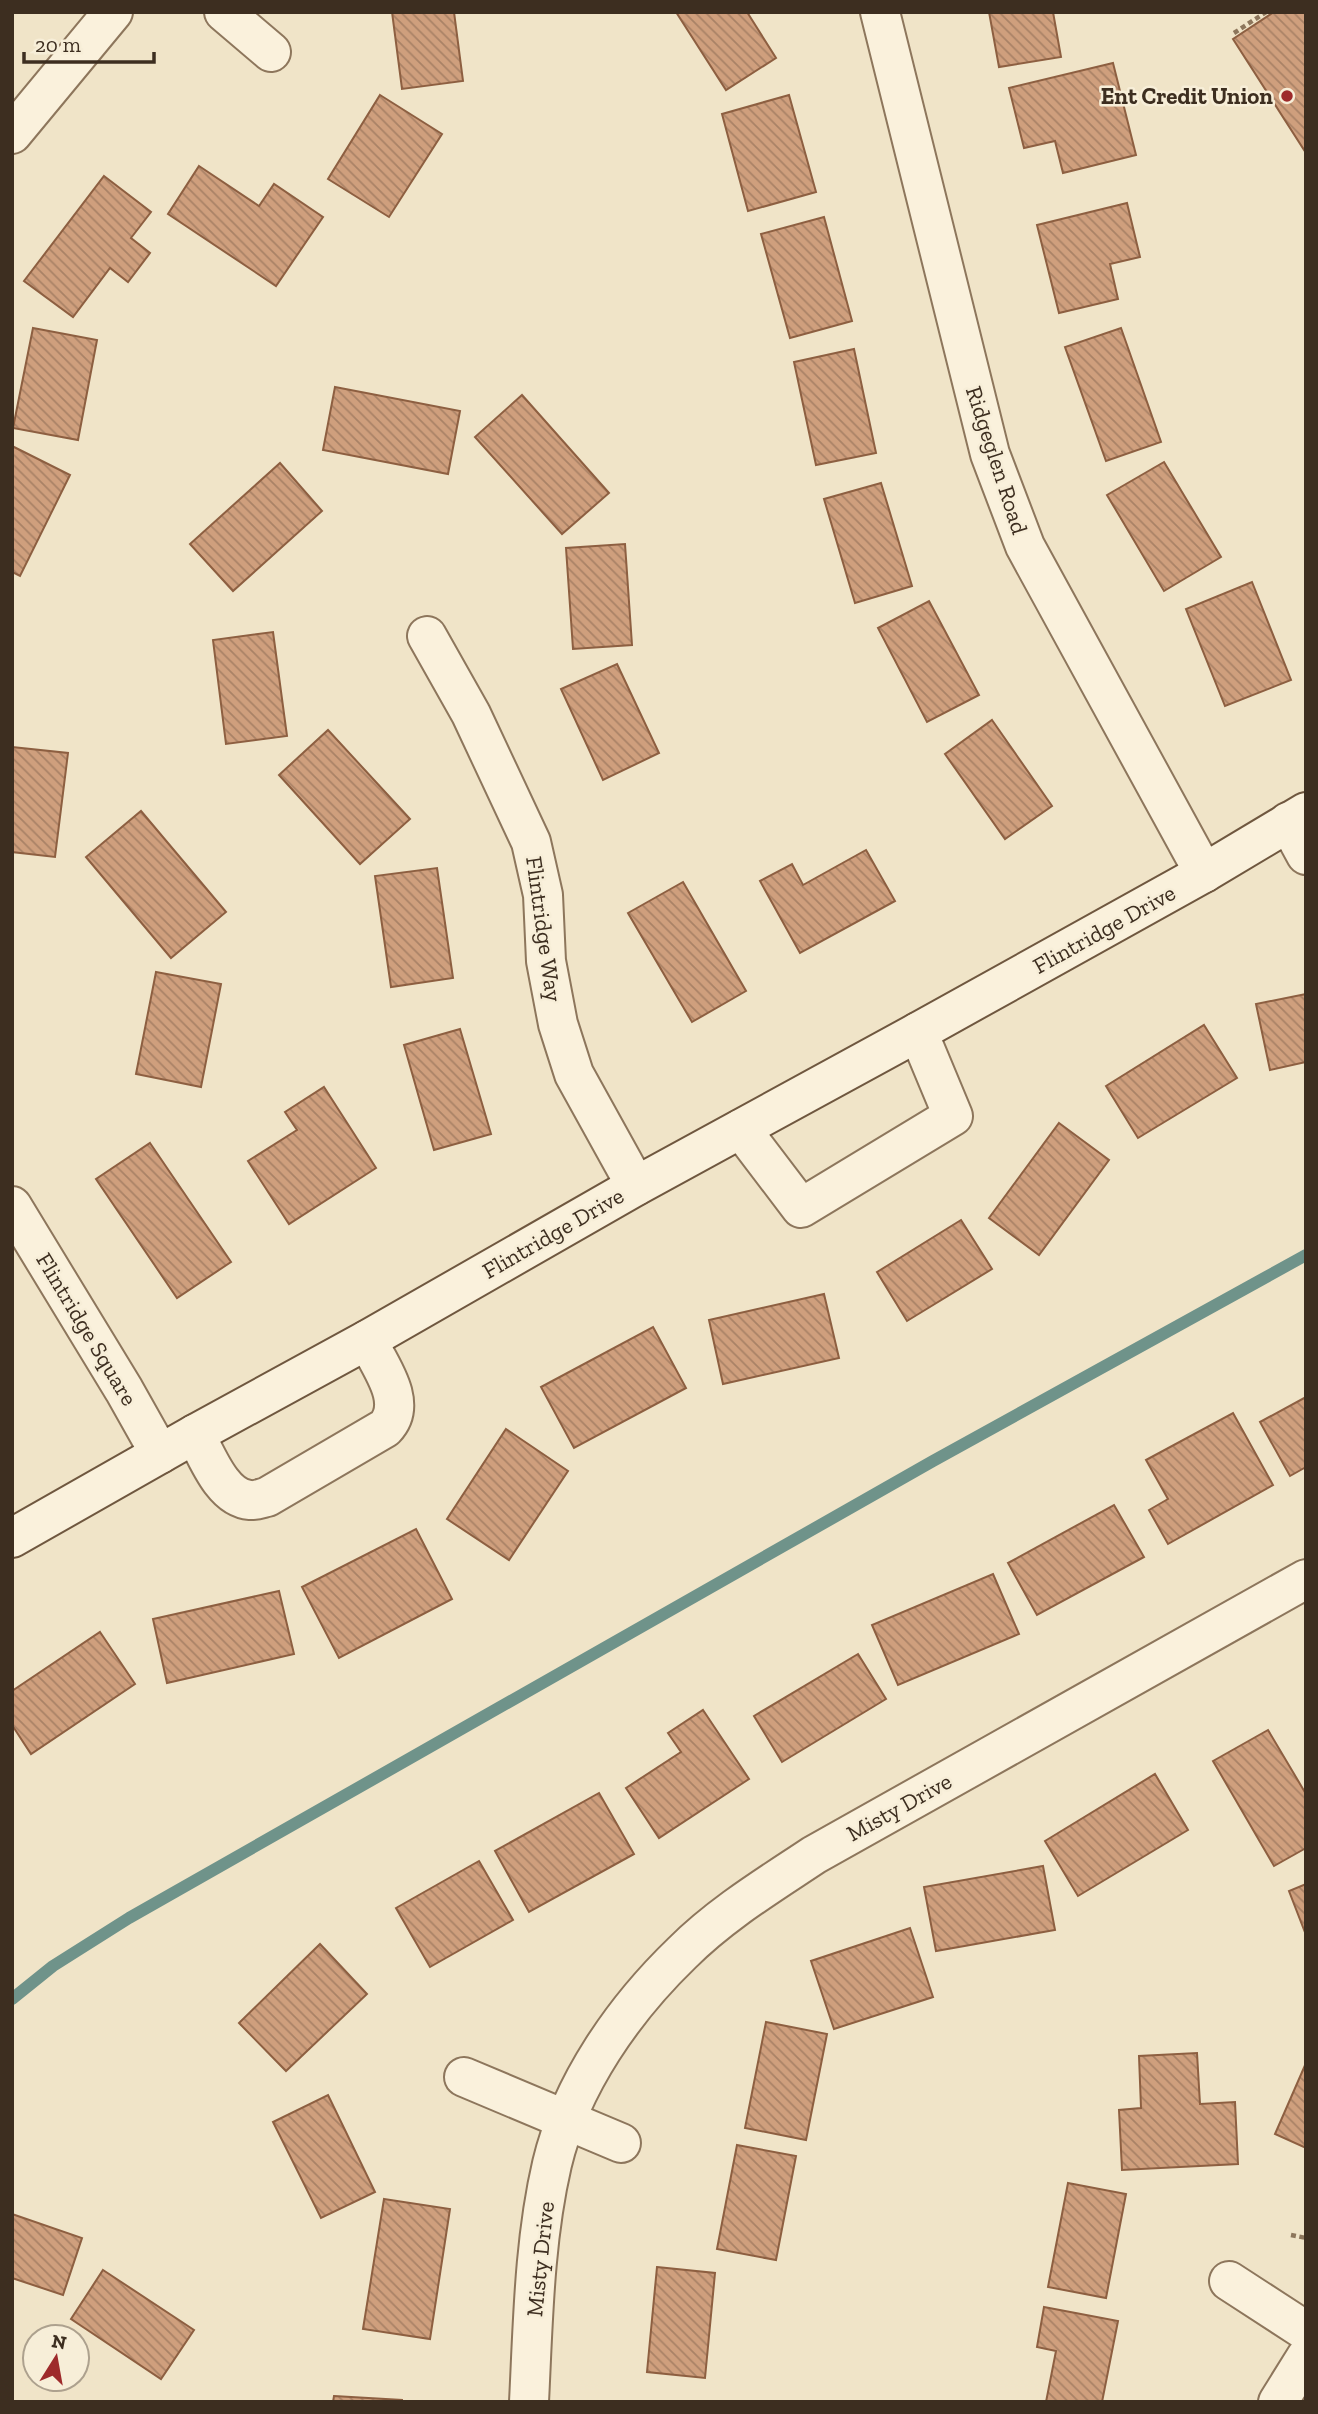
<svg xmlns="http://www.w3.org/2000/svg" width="1318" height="2414" viewBox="0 0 1318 2414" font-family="'Zilla Slab',serif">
<defs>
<pattern id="building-back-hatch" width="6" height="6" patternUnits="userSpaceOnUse" patternTransform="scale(1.75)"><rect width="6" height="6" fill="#cf9f7d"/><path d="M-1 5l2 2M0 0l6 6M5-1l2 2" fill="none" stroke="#a98266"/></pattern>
</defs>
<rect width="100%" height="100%" fill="#f0e4c8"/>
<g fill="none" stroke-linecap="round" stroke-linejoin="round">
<path stroke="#6f938a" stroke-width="12" d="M12,1999l41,-33 76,-48 804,-457 373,-206"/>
</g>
<g fill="url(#building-back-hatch)" stroke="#8d5f41" stroke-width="2">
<path d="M392,12h62l9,69 -61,8z"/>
<path d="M676,12h71l29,46 -50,32z"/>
<path d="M989,12h64l8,45 -62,10z"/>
<path d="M1274,12h32v141l-73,-114z"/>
<path d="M1113,63l23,92 -73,18 -8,-32 -31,7 -15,-60z"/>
<path d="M380,95l62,39 -53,83 -61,-38z"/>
<path d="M789,95l27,97 -68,19 -26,-97z"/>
<path d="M199,166l60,40 15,-22 49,33 -47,69 -108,-72z"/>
<path d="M104,176l47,36 -20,26 19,15 -22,29 -18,-14 -37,49 -49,-36z"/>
<path d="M1127,203l13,54 -30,7 8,35 -59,14 -22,-88z"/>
<path d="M824,217l28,104 -62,17 -29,-104z"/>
<path d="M33,328l64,12 -19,100 -65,-12z"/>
<path d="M1121,328l40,114 -55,19 -41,-114z"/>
<path d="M854,349l22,104 -60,12 -22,-103z"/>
<path d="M335,387l125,24 -12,63 -125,-24z"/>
<path d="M522,395l87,98 -47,41 -87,-97z"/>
<path d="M12,446l58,29 -50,101 -8,-4z"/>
<path d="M1164,462l57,95 -57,34 -57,-96z"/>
<path d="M280,463l42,48 -89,80 -43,-47z"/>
<path d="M881,483l31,103 -57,17 -31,-104z"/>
<path d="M625,544l7,101 -59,4 -7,-101z"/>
<path d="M1252,582l39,98 -66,26 -39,-97z"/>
<path d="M929,601l50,94 -52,27 -49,-94z"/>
<path d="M273,632l14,104 -61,8 -13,-104z"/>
<path d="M617,664l42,89 -56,27 -42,-91z"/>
<path d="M992,720l60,86 -47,33 -60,-85z"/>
<path d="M328,730l82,89 -50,45 -81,-89z"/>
<path d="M12,747l56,6 -13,104 -43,-5z"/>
<path d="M141,811l85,101 -55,46 -85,-101z"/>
<path d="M866,850l29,51 -95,52 -40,-72 32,-17 11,21z"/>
<path d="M437,868l16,110 -62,9 -16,-111z"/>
<path d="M683,882l63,109 -54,31 -64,-109z"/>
<path d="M156,972l65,12 -20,103 -65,-13z"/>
<path d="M1306,994v68l-36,8 -14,-66z"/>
<path d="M1204,1025l33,53 -99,60 -32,-52z"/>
<path d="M460,1029l31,105 -57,16 -30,-105z"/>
<path d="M324,1087l52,81 -87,56 -41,-63 49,-31 -12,-18z"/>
<path d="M1059,1123l50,37 -70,95 -50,-37z"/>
<path d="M150,1143l81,119 -54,36 -81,-119z"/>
<path d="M961,1220l31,49 -85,52 -30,-49z"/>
<path d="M824,1294l15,64 -116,26 -14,-64z"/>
<path d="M653,1327l33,61 -112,60 -33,-61z"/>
<path d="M1306,1397v70l-16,9 -30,-54z"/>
<path d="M1233,1413l40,72 -105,59 -19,-34 19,-11 -22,-39z"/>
<path d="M506,1429l62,42 -59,89 -62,-41z"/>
<path d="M1114,1505l30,52 -107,58 -29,-52z"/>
<path d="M416,1529l36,70 -113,59 -37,-71z"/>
<path d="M993,1574l26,60 -121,51 -26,-60z"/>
<path d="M279,1591l15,63 -127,29 -14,-64z"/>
<path d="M100,1632l35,52 -104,70 -19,-29v-34z"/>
<path d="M858,1654l28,45 -104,63 -28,-46z"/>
<path d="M703,1710l46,69 -90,59 -33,-50 55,-36 -13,-19z"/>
<path d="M1268,1730l38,64v54l-32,18 -61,-105z"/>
<path d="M1155,1774l33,56 -110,66 -33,-55z"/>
<path d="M599,1793l35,61 -105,58 -34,-61z"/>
<path d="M479,1861l34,59 -83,47 -34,-59z"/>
<path d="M1043,1866l12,64 -119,21 -12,-64z"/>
<path d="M1306,1884v51l-17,-44z"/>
<path d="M910,1928l23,69 -99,32 -23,-68z"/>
<path d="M320,1944l47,50 -81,77 -47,-48z"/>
<path d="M766,2022l61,12 -21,106 -61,-12z"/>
<path d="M1197,2053l3,51 35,-2 3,62 -116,6 -3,-60 22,-2 -2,-52z"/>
<path d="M1306,2063v85l-31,-14z"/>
<path d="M328,2095l47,97 -54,26 -48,-96z"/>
<path d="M737,2145l59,11 -20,104 -59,-11z"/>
<path d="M1068,2183l58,11 -20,104 -58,-11z"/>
<path d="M384,2199l66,10 -20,130 -67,-10z"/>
<path d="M12,2214l70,24 -19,57 -51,-17z"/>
<path d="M657,2267l58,6 -10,105 -58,-6z"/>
<path d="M103,2270l91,60 -33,49 -90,-60z"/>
<path d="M1044,2307l74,14 -16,81h-56l10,-51 -19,-4z"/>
<path d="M334,2396l68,4v2h-69z"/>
</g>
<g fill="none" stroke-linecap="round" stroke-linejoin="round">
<g stroke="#8d765c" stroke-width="42">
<g id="street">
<path d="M224,12l47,40"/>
<path d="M880,12l110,442 35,92 179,327"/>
<path d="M12,134l101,-122"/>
<path d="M427,636l44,78 60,128 12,53 3,66 12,63 16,50 62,112"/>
<path d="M1288,822l18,33"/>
<path d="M741,1129l60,79 152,-92 -35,-84"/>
<path d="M12,1206l112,184 36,64"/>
<path d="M195,1434c12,22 27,64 55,66 5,1 12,-2 17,-3l118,-69c24,-25 -5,-62 -18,-88"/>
<path d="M464,2077l157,66"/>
<path d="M1229,2281l77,50"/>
<path d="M529,2402c4,-79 5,-161 23,-238 19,-80 72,-155 130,-211 39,-39 87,-68 132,-98l492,-276"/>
<path d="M1278,2402l28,-45"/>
</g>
</g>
<g stroke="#6f573f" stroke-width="42">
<path id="secondary" d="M12,1538l183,-104 172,-94 269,-154 282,-154 286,-159 102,-61"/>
</g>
<g stroke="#8d765c" stroke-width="4.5" stroke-dasharray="5 3.5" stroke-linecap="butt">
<path d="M1234,33l32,-21"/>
<path d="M1291,2235l15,3"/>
</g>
<use href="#street" stroke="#faf1dc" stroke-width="38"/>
<use href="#secondary" stroke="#faf1dc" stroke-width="38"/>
</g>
<circle fill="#9e2a2b" stroke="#f7eed8" stroke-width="2.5" cx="1287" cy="96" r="7"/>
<g text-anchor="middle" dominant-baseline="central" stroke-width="5" stroke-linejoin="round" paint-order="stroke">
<g font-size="23" font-weight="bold" fill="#3d2e20" stroke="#f7eed8" text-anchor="end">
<text x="1273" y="96">Ent Credit Union</text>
</g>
<g font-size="23" fill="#3d2e20" stroke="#f7eed8">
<text transform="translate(997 460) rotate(72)">Ridgeglen Road</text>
<text transform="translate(544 929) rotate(82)">Flintridge Way</text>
<text transform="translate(1104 929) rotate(-29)">Flintridge Drive</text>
<text transform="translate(553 1233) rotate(-30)">Flintridge Drive</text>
<text transform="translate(87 1329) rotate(59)">Flintridge Square</text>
<text transform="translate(899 1807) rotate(-29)">Misty Drive</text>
<text transform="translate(540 2259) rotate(-84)">Misty Drive</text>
</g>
</g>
<rect width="1318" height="2414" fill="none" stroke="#3d2e20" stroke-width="28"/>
<g transform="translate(56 2358) rotate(11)"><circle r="33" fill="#f7eed8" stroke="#ada18e" stroke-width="2"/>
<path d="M0-5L12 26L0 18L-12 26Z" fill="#9e2a2b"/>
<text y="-10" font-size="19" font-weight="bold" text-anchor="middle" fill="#3d2e20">N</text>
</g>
<path d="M24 52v10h130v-10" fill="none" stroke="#3d2e20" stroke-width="3.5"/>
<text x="35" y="52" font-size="21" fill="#3d2e20" stroke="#f7eed8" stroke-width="5" paint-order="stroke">20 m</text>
</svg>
